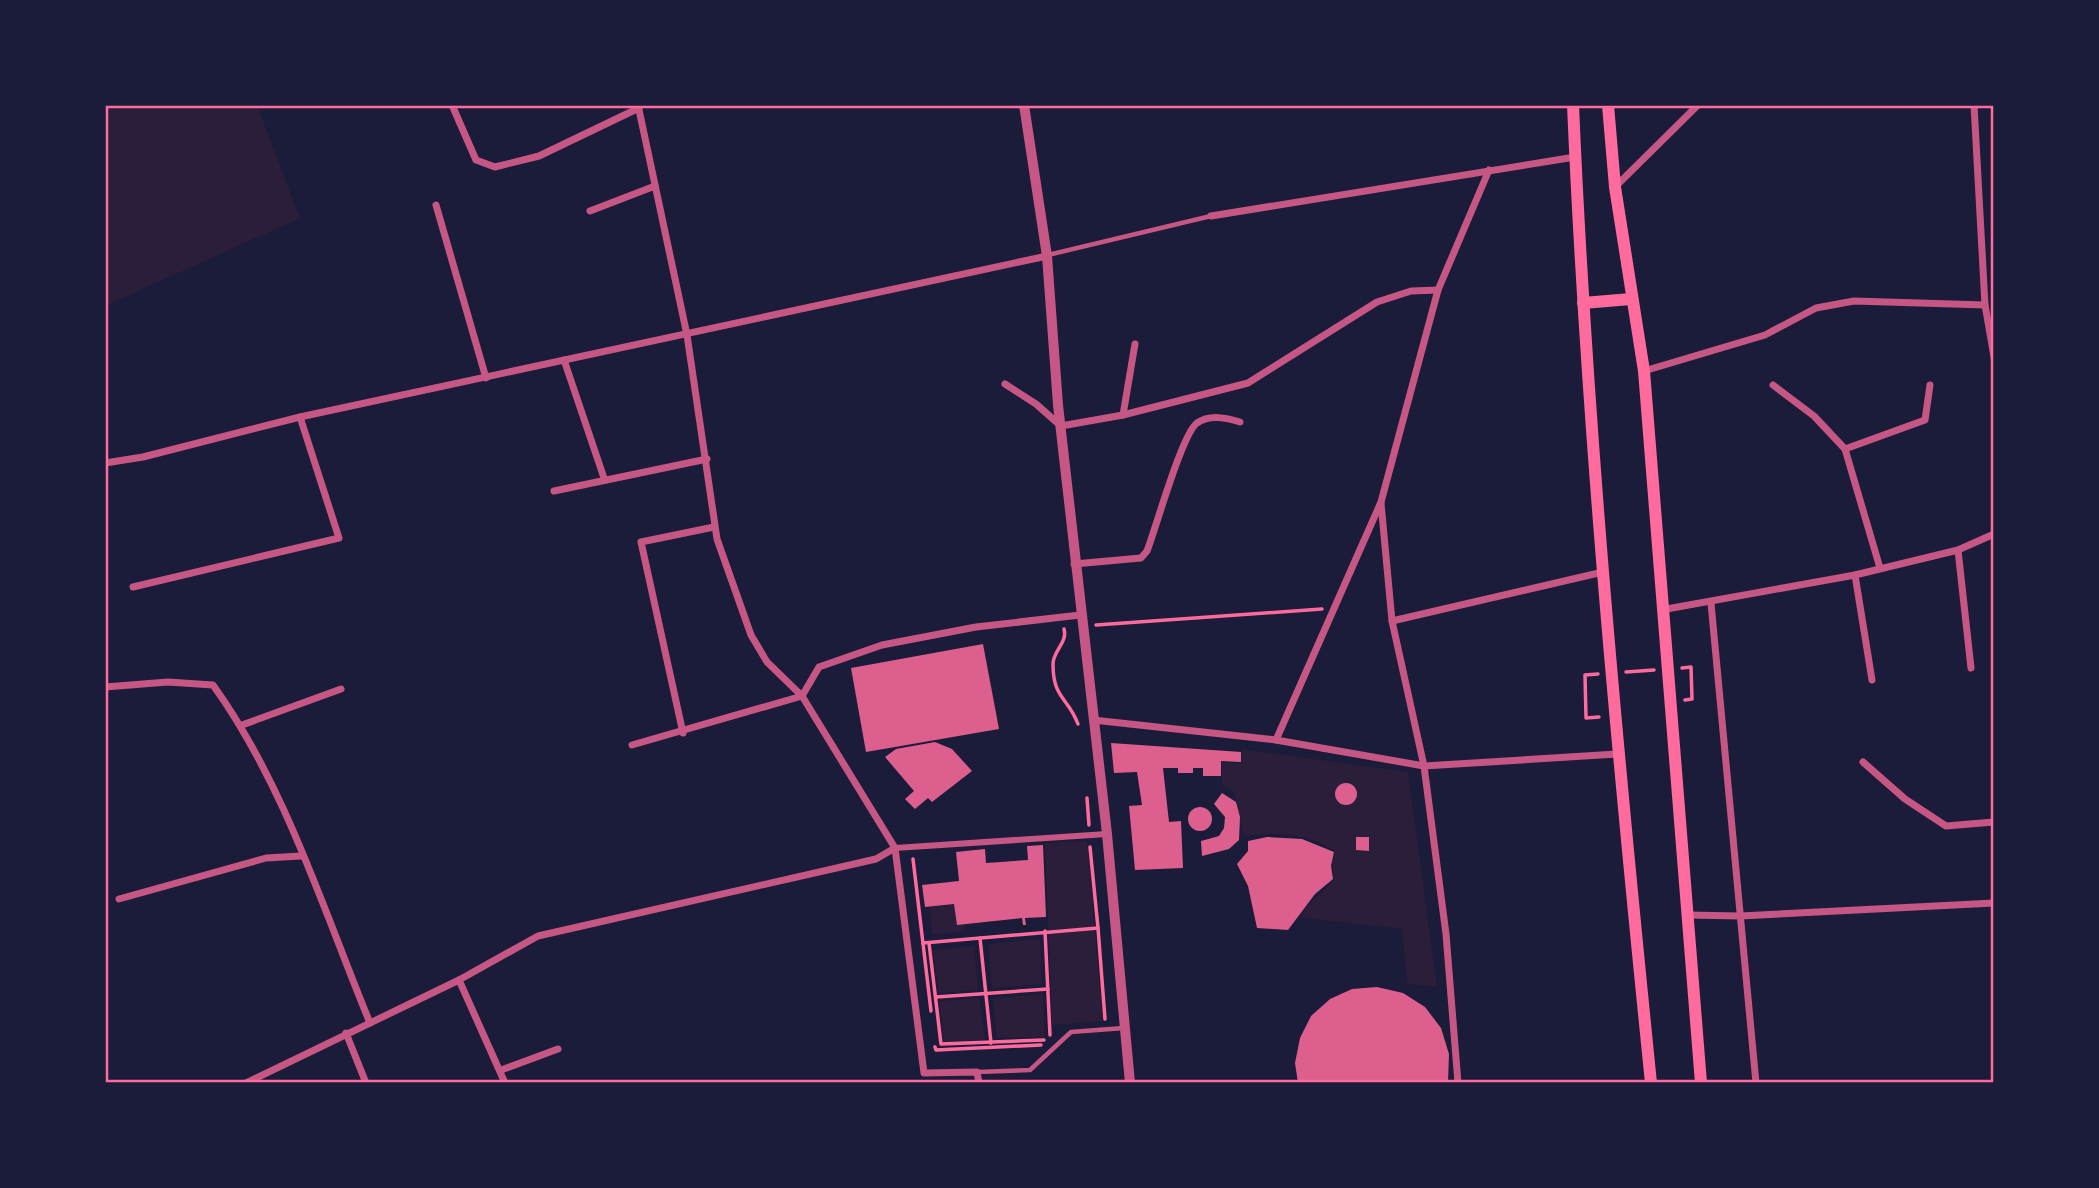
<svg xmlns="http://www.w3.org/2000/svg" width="2099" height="1188" viewBox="0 0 2099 1188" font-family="Jost,sans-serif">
<rect width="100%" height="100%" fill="#1b1b3a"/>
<g fill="#2a1e3b">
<path d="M105,105h152l43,113 -195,88z"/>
<path d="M1242,749l166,23 29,215 -30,-3 -5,-55 -100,-11 1,-8 31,-30 -2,-13 3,-16c-30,-19 -57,-19 -91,-15l-10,-44 -12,-7v-23l19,2z"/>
<path d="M1087,841l16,180 -51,4 -7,-182z"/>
<path d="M954,904l3,20h7l1,7 -33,4 -2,-28z"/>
<path d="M1040,939l2,45 -50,4 -4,-44z"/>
<path d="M974,946l4,44 -39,3 -6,-43z"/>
<path d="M1043,994l2,43 -48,1 -4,-40z"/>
<path d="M979,998l6,42 -41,2 -5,-41z"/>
</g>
<g fill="#dd5f8e">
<path d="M983,644l16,85 -133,23 -15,-84z"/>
<path d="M935,742l17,7 20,22 -40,31 -4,-4 -13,11 -10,-10 9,-8 -29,-34 11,-8z"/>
<path d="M1111,743l130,9v10l-20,-1v15h-18v-8h-10v5h-15v-5h-15l6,54 12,-1 2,47 -48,2 -6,-64 13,-1 -5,-33 -23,1z"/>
<circle cx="1346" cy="794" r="11"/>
<path d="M1222,793l14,9 4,15 -1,23 -10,9 -27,7 -1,-15 18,-5 5,-8 1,-11 -11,-13z"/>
<circle cx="1200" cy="819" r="12"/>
<path d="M1267,837l35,2 32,13 -3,14 2,13 -18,15 -27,36 -31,-2 -9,-42 -11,-22 11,-13v-10z"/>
<path d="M1356,837h13v14l-13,-1z"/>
<path d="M1043,845l3,72 -21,1 1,7h-3l-1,-7 -65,7 -3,-21 -29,3 -3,-22 37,-4 -3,-29 29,-3 1,14 42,-3 -1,-14z"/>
<path d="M1377,987l26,6 22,14 16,21 8,26 -1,29h-150l-3,-20 5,-25 11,-22 19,-17 22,-10z"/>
</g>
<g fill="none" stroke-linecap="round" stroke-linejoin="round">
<g stroke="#ff6b9d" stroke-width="3.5">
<path d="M1096,625l226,-16"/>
<path d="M1064,629c4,13 -11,22 -11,35 0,35 15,33 25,60"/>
<path d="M1682,668l9,-1 1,32 -7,1"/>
<path d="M1626,672l28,-2"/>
<path d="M1598,674l-13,1 1,43 13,-1"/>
<path d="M1087,798l2,27"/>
<path d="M913,859l18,152"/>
<path d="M1098,928l7,91"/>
<path d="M1045,931l5,104"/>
<path d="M980,938l11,105"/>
<path d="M923,943l175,-15 -8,-81"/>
<path d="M929,943l12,101 103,-4"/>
<path d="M936,997l112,-8"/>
<path d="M935,1047l1,3 105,-5"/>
</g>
<g stroke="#c65784" stroke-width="4.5">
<path d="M1048,255l163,-39"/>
<path d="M977,1072l53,-2 41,-38 53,-4"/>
</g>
<path stroke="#c65784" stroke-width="6" d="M895,848l212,-14"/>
<g stroke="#c65784" stroke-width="7">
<path d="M452,105l24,55 19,7 44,-11 100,-48"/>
<path d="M638,105l49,230 30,204 34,96 16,27 35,34 93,152 29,225 53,-1 2,11"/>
<path d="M1974,105l11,200 9,52"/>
<path d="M1616,186l82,-81"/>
<path d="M436,205l50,173"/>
<path d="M590,211l65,-25"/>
<path d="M1211,216l364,-59"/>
<path d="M564,360l40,118"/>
<path d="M1644,371l121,-36 51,-27 38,-7 131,4"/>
<path d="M1005,384l31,20 25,22 62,-11 125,-32 129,-81 34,-11 27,-1"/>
<path d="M1773,385l41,31 31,33 35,119"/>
<path d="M1123,415l12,-71"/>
<path d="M1845,449l80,-29 5,-35"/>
<path d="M105,463l38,-6 157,-40 747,-161"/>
<path d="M554,491l153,-32"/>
<path d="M1381,503l11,118 32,145 22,168 12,149"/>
<path d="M1958,550l13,118"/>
<path d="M1074,564l67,-6 6,-7c9,-23 35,-117 50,-128 13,-9 30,-5 43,-1"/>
<path d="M1855,575l17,105"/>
<path d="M133,587l206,-49 -39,-121"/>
<path d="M1711,603l45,480"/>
<path d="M1661,610l194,-35 103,-25 36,-16"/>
<path d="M1392,621l211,-49"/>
<path d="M105,687l63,-5 45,3c72,100 110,224 157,338"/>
<path d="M1093,720l183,20 148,26 193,-12"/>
<path d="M242,725l99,-36"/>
<path d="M683,733l-42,-191 73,-15"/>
<path d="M1276,740l105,-238 57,-212 51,-120"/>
<path d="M632,745l170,-49 17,-29 63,-22 94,-18 104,-12"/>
<path d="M1863,762l42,37 41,27 48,-4"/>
<path d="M119,899l147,-41 35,-2"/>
<path d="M1687,915l53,1 254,-13"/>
<path d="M459,980l46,103"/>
<path d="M346,1033l20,50"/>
<path d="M501,1070l57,-21"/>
<path d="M246,1083l213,-103 79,-44 338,-77 19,-11"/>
</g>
<path stroke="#c65784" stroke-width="10" d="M1024,105l23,151 11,149 49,429 23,249"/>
<g stroke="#ff6b9d" stroke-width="12">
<path d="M1573,105c14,327 45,653 78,978"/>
<path d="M1608,105l7,82 29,184 57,712"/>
<path d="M1583,303l48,-4"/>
</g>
</g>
<rect width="2099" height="1188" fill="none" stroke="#1b1b3a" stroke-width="214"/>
<rect x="107" y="107" width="1885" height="974" fill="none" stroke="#ff6b9d" stroke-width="2.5"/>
</svg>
